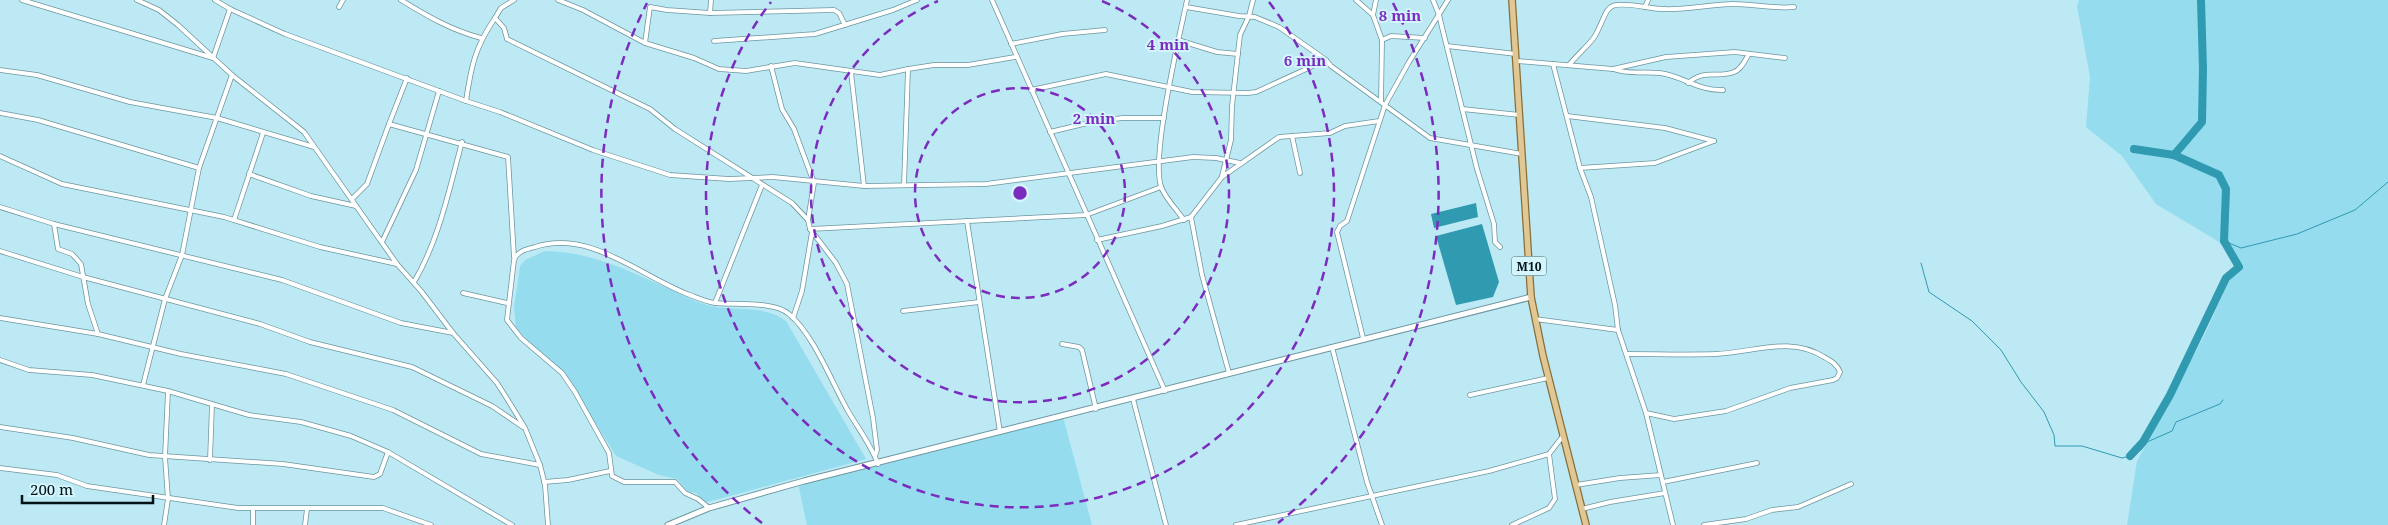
<svg xmlns="http://www.w3.org/2000/svg" width="2388" height="525" viewBox="0 0 2388 525" font-family="'Noto Serif',serif">
<rect width="100%" height="100%" fill="#bde9f4"/>
<g fill="#94dcee">
<path d="M2079,0h309v525h-261l10,-64 66,-123 36,-79 -23,-19 -60,-36 -34,-48 -36,-29 4,-50 -13,-71z"/>
<path d="M545,251c49,1 83,20 127,39 11,5 21,11 32,14 26,9 59,-1 82,17l80,138 -162,44 -8,-10 -9,-2 -10,-12 -18,-4 -43,-19 -51,-82 -30,-25 -19,-22 -2,-19 6,-42 5,-6z"/>
<path d="M1063,417l29,108h-285l-9,-42z"/>
</g>
<g fill="#309ab1">
<path d="M1476,203l2,14 -44,11 -3,-14z"/>
<path d="M1482,224l17,58 -6,15 -37,8 -20,-69z"/>
</g>
<g fill="none" stroke-linecap="round" stroke-linejoin="round">
<g stroke="#309ab1" stroke-width="1">
<path d="M2224,241l17,7 56,-14 58,-24 33,-28"/>
<path d="M1921,263l8,29 43,29 29,29 20,32 23,30 10,23 1,11h27l40,12 8,-2 11,-6 6,-8 25,-11 4,-9 44,-18 3,-4"/>
</g>
<g stroke="#309ab1" stroke-width="8">
<path d="M2174,155l28,-33 1,-53 -2,-69"/>
<path d="M2130,456l13,-14 27,-47 56,-117 13,-11 -15,-26 2,-52 -7,-14 -45,-20 -40,-6"/>
</g>
<g stroke="#6c96a0" stroke-width="5.5">
<g id="street">
<path d="M22,0l191,58 17,-49"/>
<path d="M137,0l22,10 19,15 54,50 72,57 93,132 24,27 32,42 44,50 9,14 19,31 15,37 5,20 3,40"/>
<path d="M215,0l15,9 55,25 181,67 34,11 93,38 77,25 59,4 44,-2 91,9 122,-2 207,-27 23,1 24,5"/>
<path d="M401,0c26,16 50,30 80,38"/>
<path d="M514,0l-13,8 -6,10 9,10 3,11 143,70 25,20 117,74 16,17 2,9 26,34 11,21 26,134 4,32 -2,6"/>
<path d="M558,0l25,10 62,33 49,15 25,11 27,2 49,-8 85,12 28,-6 26,-4h34l47,-8"/>
<path d="M992,0l173,391"/>
<path d="M1356,0l17,15 9,25 -1,62"/>
<path d="M1433,0l6,15 38,154 17,55 1,18 5,5"/>
<path d="M339,7l4,-7"/>
<path d="M1186,7l53,9 16,1 24,10 47,33 5,6 99,72 92,16"/>
<path d="M1645,7c29,6 58,-2 88,-3 21,0 40,5 61,3"/>
<path d="M710,13l1,-13"/>
<path d="M1373,15l3,-15"/>
<path d="M1178,40l39,12 21,2"/>
<path d="M1382,40l9,-4 34,2"/>
<path d="M714,41l101,-7 78,-24 24,-10"/>
<path d="M645,43l5,-36 17,3 43,3 124,-3 5,3 6,12"/>
<path d="M1011,44l51,-10 43,-4"/>
<path d="M1447,46l69,8"/>
<path d="M1517,61l36,3 27,104 11,29 24,108 3,25 28,83 27,112"/>
<path d="M1553,64l60,5 53,-12 69,-5 50,6"/>
<path d="M1569,65c7,-9 22,-22 26,-29 16,-29 6,-36 50,-29l3,-7"/>
<path d="M771,66l11,43 12,20 20,54 -6,37"/>
<path d="M1613,69c16,6 31,2 47,4 23,3 38,18 63,17"/>
<path d="M0,70l37,5 93,27 87,16 97,29"/>
<path d="M851,72l13,114"/>
<path d="M1688,83c18,-15 28,-4 46,-11 7,-2 11,-12 15,-18"/>
<path d="M1031,90l75,-16 86,18 56,1 8,-1 70,-32"/>
<path d="M466,101c5,-34 9,-54 29,-83"/>
<path d="M1462,109l58,6"/>
<path d="M0,113l38,7 161,48"/>
<path d="M1567,116l98,12 49,13"/>
<path d="M389,124l18,-46"/>
<path d="M1050,132l46,-11 27,-3h41"/>
<path d="M1292,136l8,37"/>
<path d="M0,156l62,28 162,33 96,30 77,17"/>
<path d="M1580,168l75,-5 59,-22"/>
<path d="M249,174l62,22 45,10"/>
<path d="M1222,176l9,-36 1,-34 8,-71 9,-19 4,-16"/>
<path d="M904,185l4,-116"/>
<path d="M352,199l15,-15 22,-60 119,33 6,100"/>
<path d="M0,207l54,17 228,56 119,43 52,10"/>
<path d="M1191,217l11,58 27,98"/>
<path d="M234,220l29,-87"/>
<path d="M1184,220c-7,-10 -17,-20 -22,-31 -13,-27 18,-155 25,-189"/>
<path d="M967,221l33,211"/>
<path d="M54,224l4,25 14,5 9,10 7,40 10,30"/>
<path d="M810,229l276,-14 75,-28"/>
<path d="M1097,240l65,-14 29,-9 31,-40 57,-40 51,-4 15,-7 34,-5"/>
<path d="M382,242l34,-72 23,-79"/>
<path d="M0,251l83,26 177,47 50,18 102,25 80,39 31,21"/>
<path d="M414,282c25,-42 35,-92 48,-140"/>
<path d="M463,293l44,10"/>
<path d="M715,303l47,-118"/>
<path d="M903,311l76,-9"/>
<path d="M0,318l98,16 83,20 105,20 107,36 88,44 59,11"/>
<path d="M793,318l9,-27 10,-59"/>
<path d="M1535,319l83,11"/>
<path d="M1363,338l-26,-106 3,-6 7,-5 38,-116 24,-43 39,-62"/>
<path d="M1062,344l17,3 3,3 14,59"/>
<path d="M1332,347l35,135 15,43"/>
<path d="M1628,354c29,0 59,1 88,0 36,-1 74,-19 108,3 7,4 13,7 16,15l-3,6 -4,2 -43,8 -64,23 -52,8 -28,-6"/>
<path d="M0,360l29,10 63,5 76,16"/>
<path d="M143,385l22,-86 17,-44 17,-87 33,-93"/>
<path d="M1470,395l78,-17"/>
<path d="M1133,399l33,126"/>
<path d="M0,427l73,11 76,17 134,9 91,13 6,-3 8,-22"/>
<path d="M210,460l2,-56"/>
<path d="M0,468l57,7 30,11 151,22h145l48,17"/>
<path d="M544,482l24,-2 42,-9"/>
<path d="M1663,482l94,-19"/>
<path d="M1576,485l44,-7 41,-3"/>
<path d="M709,508l-11,-9 -13,-6 -10,-11h-51l-12,-6 -3,-23 -34,-61 -13,-19 -41,-35 -14,-18 7,-60c3,-9 13,-11 21,-13 56,-18 106,30 155,48 8,3 17,7 25,8 20,2 60,-2 74,11 25,21 43,69 59,97 10,17 23,34 30,53"/>
<path d="M253,509v16"/>
<path d="M1582,509l28,-7 55,-9"/>
<path d="M164,525l4,-26 -3,-42 3,-66 81,24 52,7 50,14 37,16 124,73"/>
<path d="M305,525l2,-16"/>
<path d="M1236,525l253,-54 60,-17 14,-18"/>
<path d="M1512,525l37,-17 6,-9 -6,-45"/>
<path d="M1704,525l42,-6 26,-9 26,-3 53,-23"/>
</g>
</g>
<g stroke="#6c96a0" stroke-width="7">
<path id="secondary" d="M668,525l41,-17 95,-27 727,-184"/>
</g>
<g stroke="#866f39" stroke-width="8">
<path id="primary" d="M1512,0l19,297 12,59 43,169"/>
</g>
<use href="#street" stroke="#fff" stroke-width="4"/>
<use href="#secondary" stroke="#fff" stroke-width="5"/>
<use href="#primary" stroke="#e1c794" stroke-width="5.5"/>
</g>
<g fill="none" stroke="#7b2cbf" stroke-width="2.5" stroke-dasharray="9 6">
<circle cx="1020" cy="193" r="105"/>
<path d="M1102 1A209 209 0 1 1 938 1"/>
<path d="M1269 2A314 314 0 1 1 771 2"/>
<path d="M762 523A419 419 0 0 1 647 3M1393 3A419 419 0 0 1 1278 523"/>
</g>
<g text-anchor="middle" dominant-baseline="central" stroke-width="4" stroke-linejoin="round" paint-order="stroke">
<rect fill="#d2f5fe" stroke="#41565c" stroke-width="1" x="1511.5" y="256.5" width="35" height="19" rx="4"/>
<g font-size="12" font-weight="bold" fill="#031216">
<text x="1529" y="266">M10</text>
</g>
</g>
<circle cx="1020" cy="193" r="8" fill="#7b2cbf" stroke="#d2f5fe" stroke-width="2.5"/>
<g font-size="15" text-anchor="middle" font-weight="bold" fill="#7b2cbf" stroke="#d2f5fe" stroke-width="4" stroke-linejoin="round" paint-order="stroke">
<text x="1400" y="21">8 min</text>
<text x="1168" y="50">4 min</text>
<text x="1305" y="66">6 min</text>
<text x="1094" y="124">2 min</text>
</g>
<path d="M22 495v8h131v-8" fill="none" stroke="#031216" stroke-width="2.5"/>
<text x="30" y="495" font-size="15" fill="#031216" stroke="#d2f5fe" stroke-width="4" paint-order="stroke">200 m</text>
</svg>
